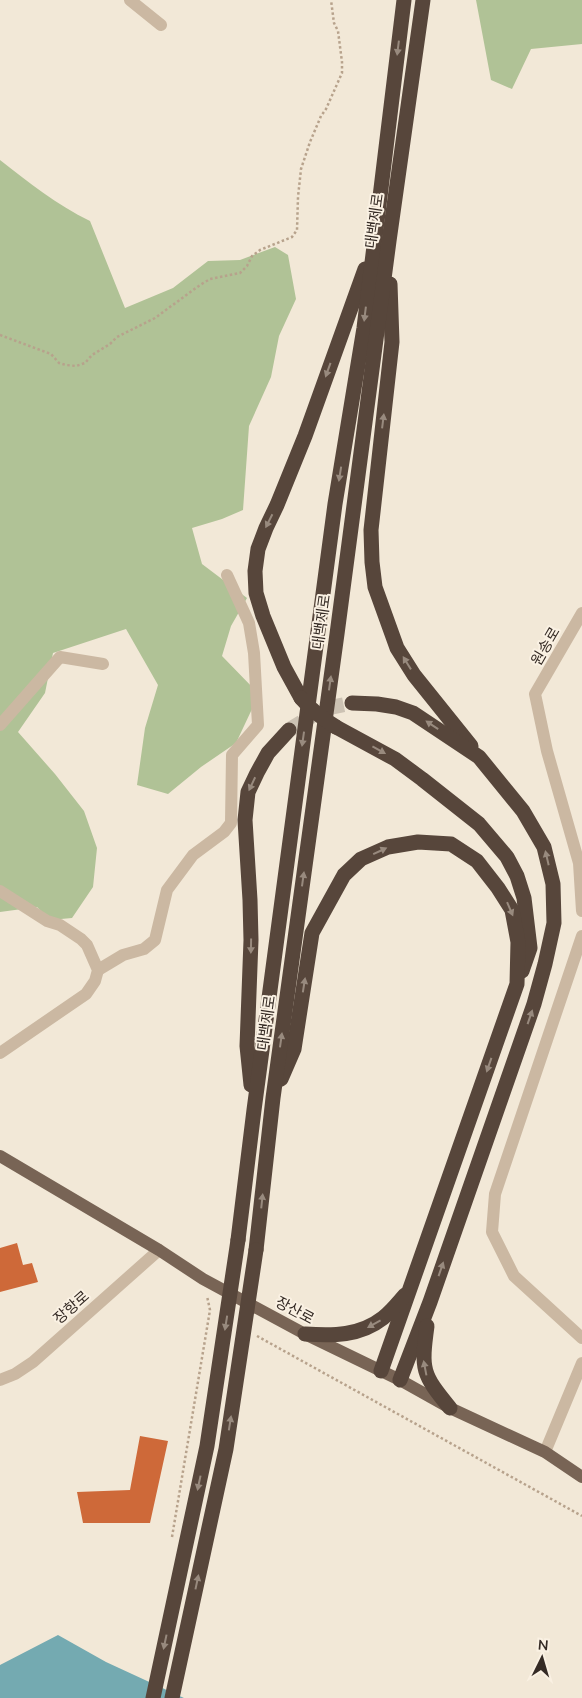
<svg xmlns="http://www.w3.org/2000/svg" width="582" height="1698" viewBox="0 0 582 1698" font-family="Mulish,'Noto Sans KR',sans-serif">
<rect width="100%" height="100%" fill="#f2e8d7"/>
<g fill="#b0c296">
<path d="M476,0h106v44l-51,5 -19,40 -21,-9z"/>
<path d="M0,160c28,22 57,45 90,61l35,87 48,-20 35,-27 32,-1 35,-13 13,8 8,44 -17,37 -8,41 -22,49 -6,84 -21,9 -30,9 10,36 45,34 -16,28 -9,30 37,38 -23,49 -35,24 -33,27 -31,-9 8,-57 13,-43 -32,-56 -73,24 -8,40 -27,39 37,42 29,37 13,37 -4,39 -21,31 -22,2 -13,-13 -37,5z"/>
</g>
<path fill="#74aab1" d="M58,1635l48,27 78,36h-184v-33z"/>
<g fill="#ce6939">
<path d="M17,1243l6,22 9,-2 6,19 -38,10v-44z"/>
<path d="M140,1436l28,5 -18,82h-67l-6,-31 53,-2z"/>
</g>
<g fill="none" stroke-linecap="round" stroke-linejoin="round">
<path stroke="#ccc2b3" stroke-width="15" stroke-dasharray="15 8" stroke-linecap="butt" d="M289,730l34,-21 29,-6"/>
<g stroke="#b7a28c" stroke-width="2.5" stroke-dasharray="2.5 2.5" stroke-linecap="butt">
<path d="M0,335l51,19 8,9 7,2 10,1 9,-3 7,-8 18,-11 7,-7 38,-19 45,-33 10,-6 30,-6 7,-7 5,-10 8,-6 32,-13 5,-7 1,-33 3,-28 9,-27 11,-26 5,-7 16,-36v-11l-4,-31 -4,-8 -3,-23"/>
<path d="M257,1336l325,180"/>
<path d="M172,1537l38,-227 -3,-14"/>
</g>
<g stroke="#cbb8a2" stroke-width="12">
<path d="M130,0l31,25"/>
<path d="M582,613l-47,81 12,57 32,112 3,48"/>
<path d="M0,725l60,-68 43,7"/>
<path d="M0,891l47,30 13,4 21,14 6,6 11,25 -3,11 -9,13 -86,59"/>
<path d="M582,936l-87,258 -3,38 22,44 68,62"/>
<path d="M98,970l25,-15 21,-6 11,-9 12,-50 26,-35 31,-23 7,-9 1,-68 26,-30 -4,-72 -5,-30 -22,-48"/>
<path d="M0,1380l15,-6 18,-12 126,-112"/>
<path d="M545,1452l37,-89"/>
</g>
<path stroke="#786455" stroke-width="12" d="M0,1156l159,94 44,29 102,55 95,46 50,28 95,44 37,25"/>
<g stroke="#57463b" stroke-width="15">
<path d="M390,284l2,58 -21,188 1,32 3,25 22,61 17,27 57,71"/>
<path d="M301,698l-17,-31 -21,-51 -7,-23 -1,-22 3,-22 8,-21 11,-23 28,-69 60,-167"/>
<path d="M352,703l25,1 19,3 17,6 66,44 44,54 21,36 9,37 1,39 -9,41 -11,40 -104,298 -30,78"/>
<path d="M336,727l59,32 27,20 57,45 28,33 10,19 7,22 6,50 -8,23"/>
<path d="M281,1079l13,-30 18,-116 32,-58 17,-16 27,-12 30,-5 33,2 26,17 21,27 14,22 6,32 -1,42 -136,387"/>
<path d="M251,1085l-4,-39 4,-106 -1,-40 -5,-80 3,-28 9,-19 11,-20 21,-23"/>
<path d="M238,1240l16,-130 81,-606 29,-176 40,-328"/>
<path d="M256,1250l17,-152 64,-464 52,-393 34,-241"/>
<path d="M427,1326c-6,44 -5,48 23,82"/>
<path d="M305,1334c28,2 55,2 78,-16 8,-6 15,-15 22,-23"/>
</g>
<g stroke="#57463b" stroke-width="15">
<path d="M301,698c10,12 22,21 35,29"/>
<path d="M153,1698l54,-252 31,-206"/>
<path d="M172,1698l54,-249 30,-199"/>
</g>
</g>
<defs><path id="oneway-solid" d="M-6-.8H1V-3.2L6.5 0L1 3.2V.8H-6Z" transform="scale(1.25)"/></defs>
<g fill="#988a7e">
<use href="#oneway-solid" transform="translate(398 48) rotate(97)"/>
<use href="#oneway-solid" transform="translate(365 314) rotate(97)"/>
<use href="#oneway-solid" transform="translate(328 370) rotate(110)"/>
<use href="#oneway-solid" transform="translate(383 421) rotate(-83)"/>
<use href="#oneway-solid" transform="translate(340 474) rotate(99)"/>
<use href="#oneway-solid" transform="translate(269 521) rotate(117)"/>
<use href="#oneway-solid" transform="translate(407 663) rotate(-122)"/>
<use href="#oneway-solid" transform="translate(330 683) rotate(-82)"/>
<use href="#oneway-solid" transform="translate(432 725) rotate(-146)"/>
<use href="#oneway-solid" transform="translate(303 739) rotate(98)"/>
<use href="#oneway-solid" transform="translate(379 750) rotate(29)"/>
<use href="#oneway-solid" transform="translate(252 784) rotate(115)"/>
<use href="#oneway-solid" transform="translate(380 851) rotate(-25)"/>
<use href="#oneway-solid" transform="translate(547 858) rotate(-103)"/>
<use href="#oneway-solid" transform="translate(303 879) rotate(-82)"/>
<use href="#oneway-solid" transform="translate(510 909) rotate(67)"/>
<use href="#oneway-solid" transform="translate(251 946) rotate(91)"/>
<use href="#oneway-solid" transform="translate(304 985) rotate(-81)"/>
<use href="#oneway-solid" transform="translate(530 1017) rotate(-71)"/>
<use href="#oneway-solid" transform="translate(281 1040) rotate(-82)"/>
<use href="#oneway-solid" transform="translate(489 1065) rotate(109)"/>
<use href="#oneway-solid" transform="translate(262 1201) rotate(-84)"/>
<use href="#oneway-solid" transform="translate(441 1269) rotate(-71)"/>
<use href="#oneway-solid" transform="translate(226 1323) rotate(99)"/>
<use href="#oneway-solid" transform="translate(374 1324) rotate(151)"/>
<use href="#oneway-solid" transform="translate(425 1368) rotate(-101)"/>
<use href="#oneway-solid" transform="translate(230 1423) rotate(-81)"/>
<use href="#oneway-solid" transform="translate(199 1483) rotate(102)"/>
<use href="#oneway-solid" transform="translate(197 1582) rotate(-78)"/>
<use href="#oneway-solid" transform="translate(165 1642) rotate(102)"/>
</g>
<g text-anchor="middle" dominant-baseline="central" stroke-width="4" stroke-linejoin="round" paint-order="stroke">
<g font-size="15" fill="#352b25" stroke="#faf1e3">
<text transform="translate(374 221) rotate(-82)">대백제로</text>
<text transform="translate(321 622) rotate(-82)">대백제로</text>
<text transform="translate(545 646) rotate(-60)">원송로</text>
<text transform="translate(266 1023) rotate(-82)">대백제로</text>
<text transform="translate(71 1307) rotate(-41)">장항로</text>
<text transform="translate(295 1310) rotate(28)">장산로</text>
</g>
</g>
<g transform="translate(542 1658) rotate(5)" stroke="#faf1e3" stroke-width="4" paint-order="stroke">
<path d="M0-4L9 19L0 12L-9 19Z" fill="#352b25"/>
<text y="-8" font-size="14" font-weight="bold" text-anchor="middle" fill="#352b25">N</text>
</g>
</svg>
